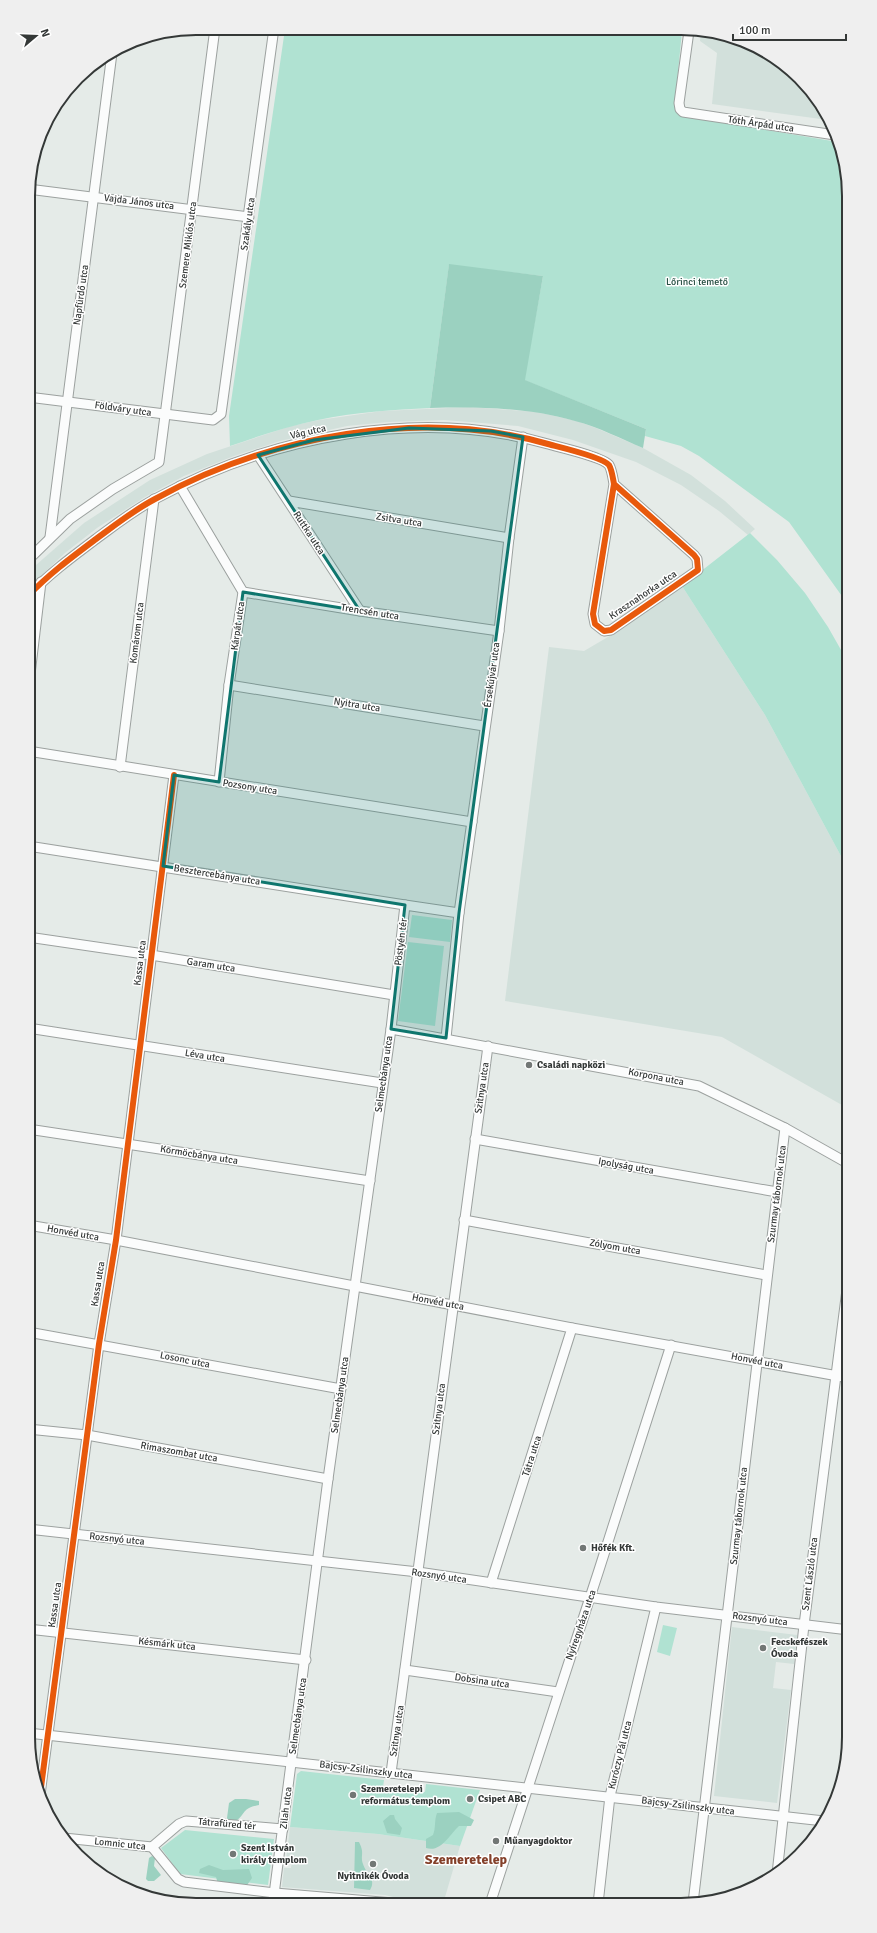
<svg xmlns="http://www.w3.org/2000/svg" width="877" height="1933" viewBox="0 0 877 1933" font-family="Signika,sans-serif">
<rect width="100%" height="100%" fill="#e5ebe8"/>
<g fill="#d2e0db">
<path d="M701,31h12l42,14 37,25 29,33 7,17 -116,-16 5,-51 -17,-12z"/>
<path d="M470,407l67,5 40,9 19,7 47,20 48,27 34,26 30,28 -7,6 -29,-24 -38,-26 -45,-23 -63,-22 -55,-14 -74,-6 -55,2 -42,4 -67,15 -46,15 -50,20 -39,21 -48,31 -32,25 -37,35v-16l56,-49 66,-43 57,-26 84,-28 28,-6 63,-9z"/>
<path d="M682,586l83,129 84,156v238l-127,-72 -217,-36 44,-354 35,4 29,-17z"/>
<path d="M732,1627l65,8 -3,29 -18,-2 -3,26 18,2 -14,113 -63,-7z"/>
<path d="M290,1827l88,7 82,12 -17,58 -26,-1 -32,-8 -103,-8 2,-19h7l1,-7 -6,-1z"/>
</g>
<g fill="#b0e2d2">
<path d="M285,29l397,2 -7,72 8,13 155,26 5,11 6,43v410l-60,-84 -90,-66 -18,-10 -36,-10 1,-7 -122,-49 19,-104 -94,-11 -19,143c-37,2 -75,4 -112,12 -30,6 -59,16 -88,26l-1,-30z"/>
<path d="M750,533l27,27 28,33 23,34 21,37v207l-84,-156 -83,-129z"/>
<path d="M412,915l40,5 -2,22 -41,-5z"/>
<path d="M408,942l36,4 -9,80 -37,-5z"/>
<path d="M663,1625l14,3 -7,28 -13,-4z"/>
<path d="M301,1771l83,9 -1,7 42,5 1,-8 54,6 -20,56 -82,-12 -88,-7 7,-53z"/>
<path d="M185,1830l89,9 -6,46 -88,-11 -19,-26z"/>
</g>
<g fill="#9bd1c0">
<path d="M449,264l94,12 -18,104 121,49 -3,19c-22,-9 -44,-21 -68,-27 -47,-14 -96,-14 -145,-13z"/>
<path d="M235,1799h11l13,2v4c-3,1 -7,1 -10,3 -8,4 -9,17 -21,13l-1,-3 2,-15z"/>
<path d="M459,1812l15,8 -3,6h-12c-9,8 -18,27 -33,22v-9l7,-4c3,-7 1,-14 4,-22z"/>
<path d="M390,1815h4l1,4 7,9 -2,7 -13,-2 -4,-12z"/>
<path d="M355,1842h4c6,12 1,13 4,22 3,10 14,15 7,26l-16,-2z"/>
<path d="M152,1856l3,2 -1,8 7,9 -7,6h-6l-2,-2 3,-21z"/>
<path d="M209,1865l14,5 26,-1 3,9 -7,10 -27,-4 -2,-7 -17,-4 1,-4z"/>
</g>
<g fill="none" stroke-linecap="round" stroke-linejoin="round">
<g stroke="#9ca19f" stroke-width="11">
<g id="minor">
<path d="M689,31l-10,72 1,6 3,3 152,23"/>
<path d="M28,189l221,28"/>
<path d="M28,397l185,23 8,-6 53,-386"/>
<path d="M258,455l102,156"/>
<path d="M180,486l63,106 -14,93 -10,97"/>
<path d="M289,501l220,37"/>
<path d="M50,537l62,-484"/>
<path d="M28,560l42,-41 43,-30 46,-27 56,-434"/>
<path d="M243,592l117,19 139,20"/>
<path d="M28,596c21,-22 44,-39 68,-57 19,-14 38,-29 59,-40 115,-63 265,-92 393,-55 11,3 55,13 61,21 3,5 4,14 5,19l-21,130 2,10 9,7 7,-1 87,-60 -1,-11 -3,-4 -80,-71"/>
<path d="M229,685l255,41"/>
<path d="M28,691l13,-109"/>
<path d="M28,751l444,71"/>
<path d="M120,767l34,-268"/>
<path d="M28,846l377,59"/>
<path d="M459,913l40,-282 10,-93 14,-101"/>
<path d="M28,937l123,18 243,40"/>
<path d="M28,1028l354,55"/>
<path d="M446,1038l13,-125 -54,-8 -14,124 308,57 86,42 64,36"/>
<path d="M28,1129l342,52"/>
<path d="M475,1139l302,53"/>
<path d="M464,1220l302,55"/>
<path d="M28,1225l88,15 456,88 277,50"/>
<path d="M28,1332l313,57"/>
<path d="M28,1429l59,6 241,44"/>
<path d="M28,1529l390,43 238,35 193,23"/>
<path d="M491,1583l81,-255"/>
<path d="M28,1629l278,31"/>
<path d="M405,1670l153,22"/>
<path d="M28,1733l796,88"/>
<path d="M391,1773l97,-727"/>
<path d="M40,1795l59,-451 17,-104 58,-465"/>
<path d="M64,1838l88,9"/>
<path d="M152,1847l26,32 6,3 91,11 118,10"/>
<path d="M152,1847l27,-23 7,-3 97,8"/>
<path d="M777,1874l27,-249 45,-351"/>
<path d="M273,1902l55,-423 63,-450"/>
<path d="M693,1903l92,-775"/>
<path d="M490,1904c61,-187 122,-372 181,-559"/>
<path d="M598,1904l12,-108 46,-189"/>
</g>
</g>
<use href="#minor" stroke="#fbfcfc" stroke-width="9"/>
<g stroke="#fff" stroke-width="8">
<g id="cycleway">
<path d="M28,596c21,-22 44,-39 68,-57 19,-14 38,-29 59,-40 115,-63 265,-92 393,-55 11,3 55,13 61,21 3,5 4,14 5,19l-21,130 2,10 9,7 7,-1 87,-60 -1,-11 -3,-4 -80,-71"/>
<path d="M40,1795l59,-451 17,-104 58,-465"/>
</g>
</g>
<use href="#cycleway" stroke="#e8590c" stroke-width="6"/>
</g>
<path fill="#0f766e" fill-opacity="0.2" stroke="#0f766e" stroke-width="3" stroke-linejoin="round" d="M409,428l82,3 32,6 -64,476 -13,125 -55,-9 14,-124 -242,-39 11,-91 45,7 24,-190 117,19 -102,-156 56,-15z"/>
<g fill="#727775" stroke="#fff" stroke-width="1.5">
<circle cx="529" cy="1065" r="4"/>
<circle cx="583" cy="1548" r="4"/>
<circle cx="763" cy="1648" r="4"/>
<circle cx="353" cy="1795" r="4"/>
<circle cx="470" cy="1799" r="4"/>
<circle cx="496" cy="1841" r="4"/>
<circle cx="233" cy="1854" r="4"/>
<circle cx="373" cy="1864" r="4"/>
</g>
<g text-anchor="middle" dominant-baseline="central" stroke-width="3" stroke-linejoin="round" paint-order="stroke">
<g font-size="10" fill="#343837" stroke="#fff">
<text transform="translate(761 124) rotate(8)">Tóth Árpád utca</text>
<text transform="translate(139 202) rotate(7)">Vajda János utca</text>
<text transform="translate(248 224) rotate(-82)">Szakály utca</text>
<text transform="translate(188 245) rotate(-83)">Szemere Miklós utca</text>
<text transform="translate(81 295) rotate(-82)">Napfürdő utca</text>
<text transform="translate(123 409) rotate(8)">Földváry utca</text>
<text transform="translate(308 432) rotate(-13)">Vág utca</text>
<text transform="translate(399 520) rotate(9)">Zsitva utca</text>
<text transform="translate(309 533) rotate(57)">Ruttka utca</text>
<text transform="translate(643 595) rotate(-34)">Krasznahorka utca</text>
<text transform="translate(370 612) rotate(9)">Trencsén utca</text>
<text transform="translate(238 626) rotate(-82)">Kárpát utca</text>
<text transform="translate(137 633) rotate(-83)">Komárom utca</text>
<text transform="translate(492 675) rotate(-82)">Érsekújvár utca</text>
<text transform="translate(357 705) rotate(9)">Nyitra utca</text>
<text transform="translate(250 787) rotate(9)">Pozsony utca</text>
<text transform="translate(217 875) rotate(9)">Besztercebánya utca</text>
<text transform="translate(401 942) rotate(-83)">Pöstyén tér</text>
<text transform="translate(140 963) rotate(-83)">Kassa utca</text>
<text transform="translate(211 965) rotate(9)">Garam utca</text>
<text transform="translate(205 1056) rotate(9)">Léva utca</text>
<text transform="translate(384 1074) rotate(-82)">Selmecbánya utca</text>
<text transform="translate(656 1077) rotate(11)">Korpona utca</text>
<text transform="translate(482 1088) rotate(-82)">Szitnya utca</text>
<text transform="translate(199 1155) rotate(9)">Körmöcbánya utca</text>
<text transform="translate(626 1166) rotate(10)">Ipolyság utca</text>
<text transform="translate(777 1194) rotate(-83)">Szurmay tábornok utca</text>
<text transform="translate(73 1233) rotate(10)">Honvéd utca</text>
<text transform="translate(615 1247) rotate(10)">Zólyom utca</text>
<text transform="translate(98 1284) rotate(-81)">Kassa utca</text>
<text transform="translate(438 1302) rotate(11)">Honvéd utca</text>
<text transform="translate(185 1360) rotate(11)">Losonc utca</text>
<text transform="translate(757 1361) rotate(11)">Honvéd utca</text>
<text transform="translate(340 1395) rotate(-82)">Selmecbánya utca</text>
<text transform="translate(439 1409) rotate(-83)">Szitnya utca</text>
<text transform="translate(179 1452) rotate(10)">Rimaszombat utca</text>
<text transform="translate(532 1456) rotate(-72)">Tátra utca</text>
<text transform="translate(739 1516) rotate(-84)">Szurmay tábornok utca</text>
<text transform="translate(117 1539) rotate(6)">Rozsnyó utca</text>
<text transform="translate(810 1574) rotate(-83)">Szent László utca</text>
<text transform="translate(439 1576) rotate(8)">Rozsnyó utca</text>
<text transform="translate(55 1605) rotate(-82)">Kassa utca</text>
<text transform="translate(760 1619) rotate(7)">Rozsnyó utca</text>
<text transform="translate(581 1625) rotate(-71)">Nyíregyháza utca</text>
<text transform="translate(167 1644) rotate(6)">Késmárk utca</text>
<text transform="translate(482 1681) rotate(8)">Dobsina utca</text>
<text transform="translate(298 1716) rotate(-82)">Selmecbánya utca</text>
<text transform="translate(397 1731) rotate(-82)">Szitnya utca</text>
<text transform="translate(620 1755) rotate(-76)">Kuróczy Pál utca</text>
<text transform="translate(366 1770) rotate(7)">Bajcsy-Zsilinszky utca</text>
<text transform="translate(688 1806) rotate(7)">Bajcsy-Zsilinszky utca</text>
<text transform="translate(286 1808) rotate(-83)">Zilah utca</text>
<text transform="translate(227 1824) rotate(5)">Tátrafüred tér</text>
<text transform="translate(120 1844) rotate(6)">Lomnic utca</text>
</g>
<g font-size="10" fill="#244d40" stroke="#fff">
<text x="697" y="282">Lőrinci temető</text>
</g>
<g font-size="10" font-weight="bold" fill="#343837" stroke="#fff" text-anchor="start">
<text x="537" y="1065">Családi napközi</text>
<text x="591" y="1548">Hőfék Kft.</text>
<text x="771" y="1642">Fecskefészek<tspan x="771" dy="12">Óvoda</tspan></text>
<text x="361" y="1789">Szemeretelepi<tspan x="361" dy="12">református templom</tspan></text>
<text x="478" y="1799">Csipet ABC</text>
<text x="504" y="1841">Műanyagdoktor</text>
<text x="241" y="1848">Szent István<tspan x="241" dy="12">király templom</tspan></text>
<text x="373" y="1876" text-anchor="middle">Nyitnikék Óvoda</text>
</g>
<g font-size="14" font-weight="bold" fill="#84402a" stroke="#fff">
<text x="466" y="1859">Szemeretelep</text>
</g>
</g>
<path d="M0 0H877V1933H0ZM196 35H681A161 161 0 0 1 842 196V1737A161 161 0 0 1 681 1898H196A161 161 0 0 1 35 1737V196A161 161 0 0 1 196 35Z" fill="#efefef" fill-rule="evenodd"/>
<path fill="none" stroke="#343837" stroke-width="2" d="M196 35H681A161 161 0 0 1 842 196V1737A161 161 0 0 1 681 1898H196A161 161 0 0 1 35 1737V196A161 161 0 0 1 196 35Z"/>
<g transform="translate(36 36) rotate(71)" stroke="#ffffff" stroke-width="3" paint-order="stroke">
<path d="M0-3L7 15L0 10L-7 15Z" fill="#343837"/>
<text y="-6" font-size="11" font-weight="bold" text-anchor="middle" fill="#343837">N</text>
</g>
<path d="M733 34v6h113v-6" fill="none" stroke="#343837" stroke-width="2"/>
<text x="739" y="34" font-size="12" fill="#343837" stroke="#ffffff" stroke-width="3" paint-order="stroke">100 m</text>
</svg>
